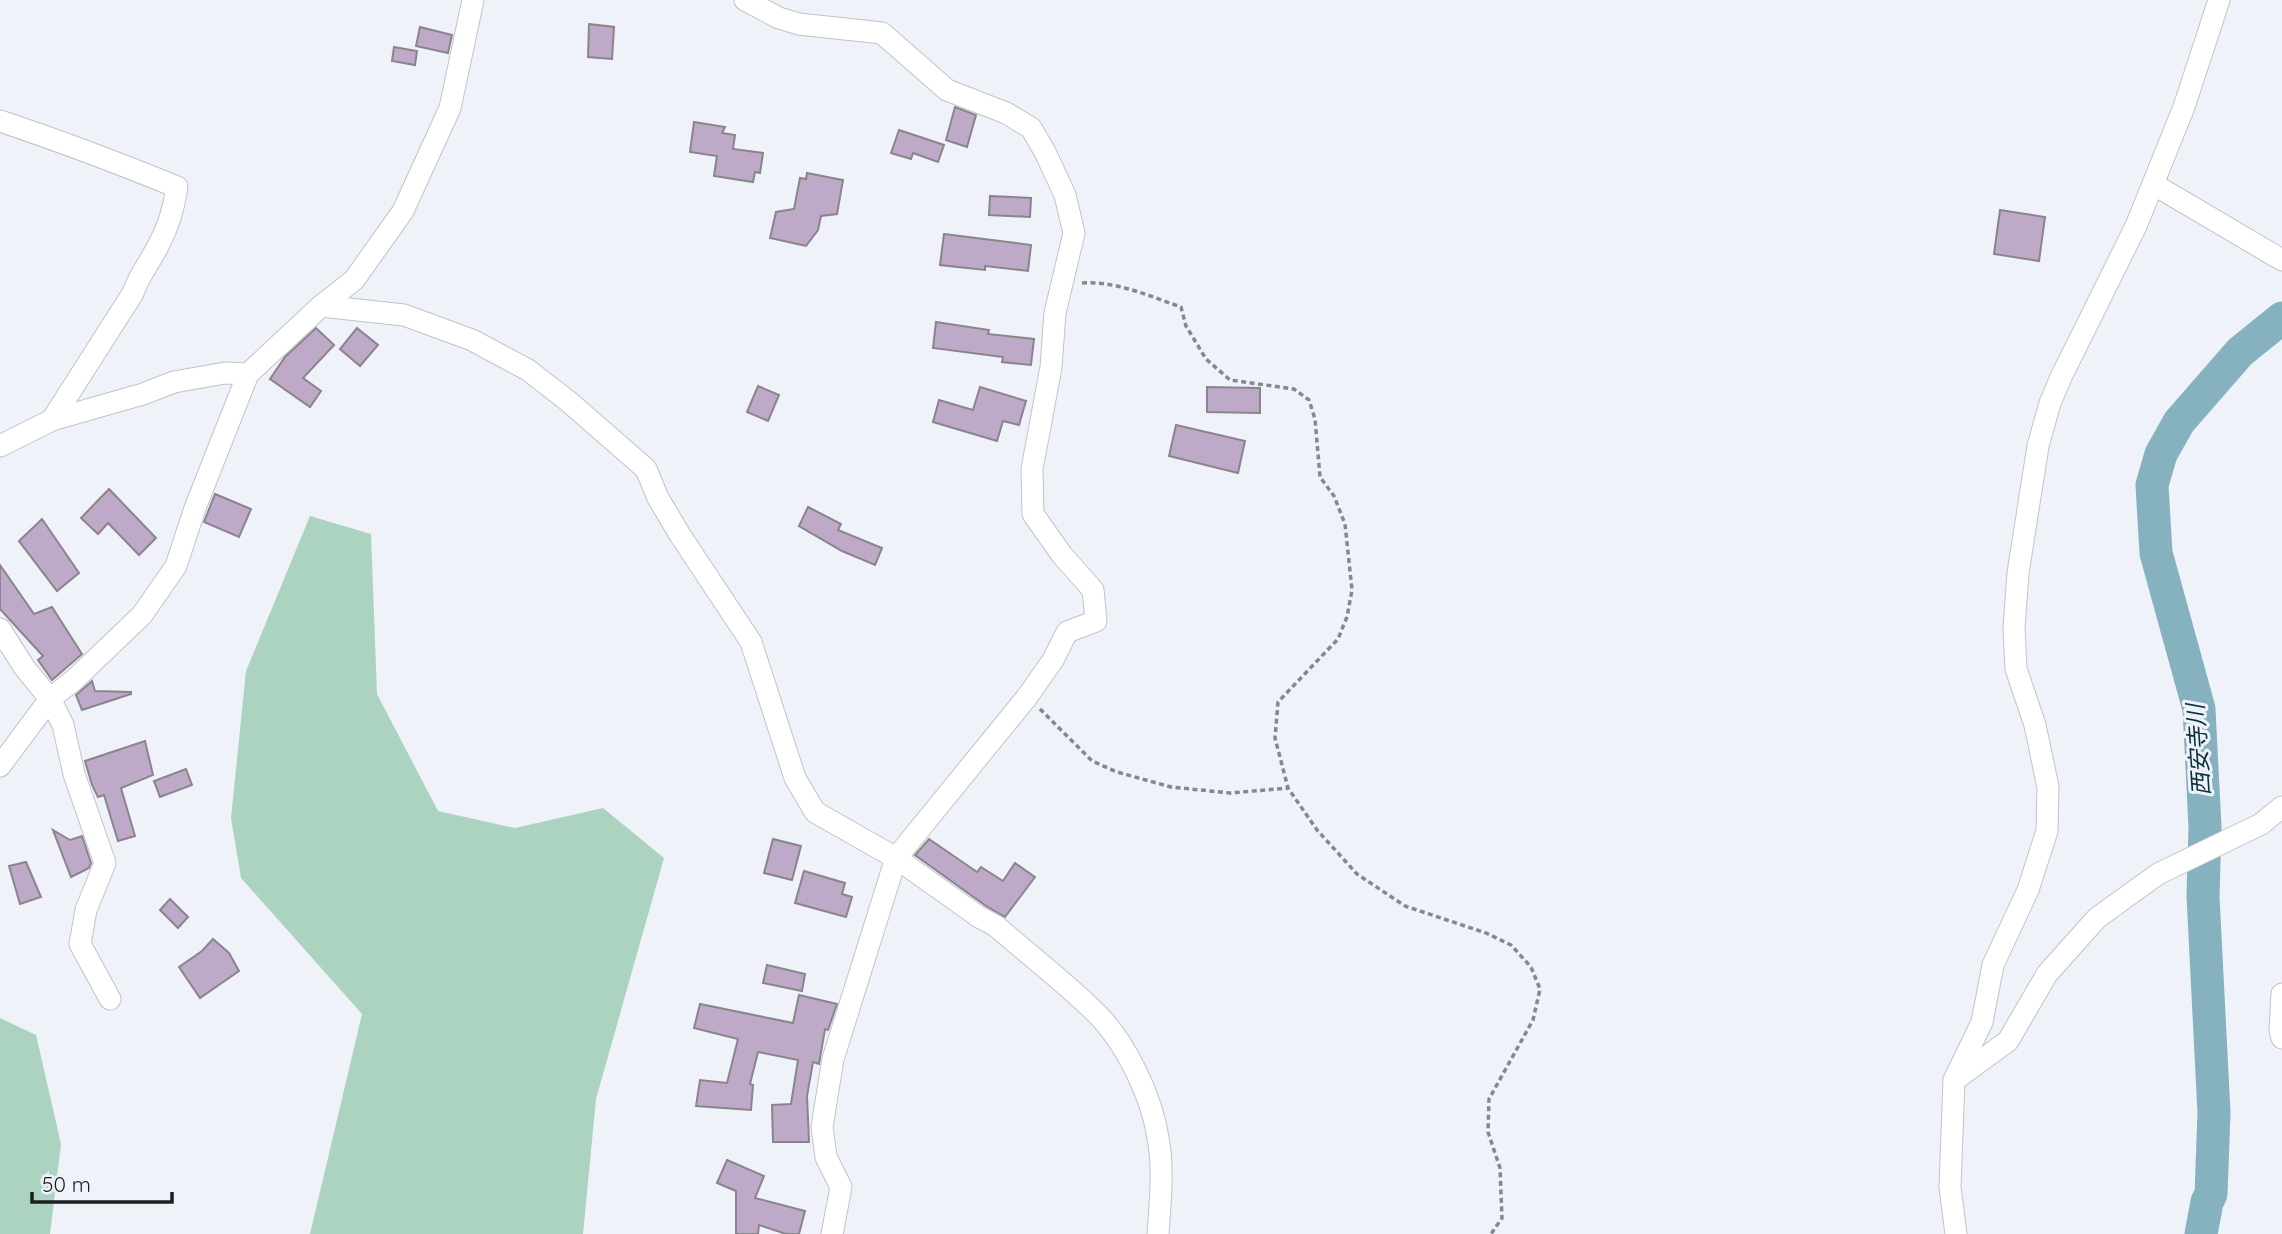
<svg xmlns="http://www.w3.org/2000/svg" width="2282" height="1234" viewBox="0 0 2282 1234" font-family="Quicksand,'Noto Sans JP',sans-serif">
<rect width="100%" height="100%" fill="#eff2f9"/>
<g fill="#acd3bf">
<path d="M310,516l61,18 6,160 61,117 77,17 88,-20 61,50 -68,241 -13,135h-273l52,-220 -121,-136 -10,-60 15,-147z"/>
<path d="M0,1018l36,17 25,109 -11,90h-50z"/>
</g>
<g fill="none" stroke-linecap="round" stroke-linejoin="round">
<path stroke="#86b2bf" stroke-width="33" d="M2201,1234l6,-32 4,-8 3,-81 -11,-217 2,-69 -6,-118 -43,-156 -4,-68 9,-31 18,-32 61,-70 42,-34"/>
</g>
<g fill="#bfa9c8" stroke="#89858a" stroke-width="2">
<path d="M589,24l25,3 -2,32 -24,-2z"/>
<path d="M420,27l32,8 -4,18 -32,-7z"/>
<path d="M394,47l23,4 -2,14 -23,-4z"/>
<path d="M955,107l21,8 -9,32 -21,-7z"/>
<path d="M694,122l31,5 -3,6 13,2 -2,14 30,4 -3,20 -5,-1 -2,10 -39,-6 3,-20 -27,-4z"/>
<path d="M899,130l45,15 -6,17 -25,-9 -2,6 -20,-6z"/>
<path d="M807,173l36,7 -6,34 -16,2 -3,14 -12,16 -36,-8 6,-26 18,-3 6,-31 6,1z"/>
<path d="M990,196l41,2 -1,19 -41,-2z"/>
<path d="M2000,210l45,7 -6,44 -45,-7z"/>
<path d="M944,234l87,11 -3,26 -43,-5v4l-45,-5z"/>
<path d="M936,322l53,8 -1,4 46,5 -3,26 -29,-3 1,-5 -70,-9z"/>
<path d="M316,328l18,17 -31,33 18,13 -11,16 -40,-28 15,-22z"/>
<path d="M357,328l21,17 -18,21 -20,-17z"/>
<path d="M758,386l21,9 -11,26 -21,-9z"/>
<path d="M980,387l46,14 -7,24 -16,-4 -6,20 -64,-19 6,-22 34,10z"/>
<path d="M1207,387l53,1v25l-53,-1z"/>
<path d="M1176,425l69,16 -7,32 -69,-17z"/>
<path d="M109,489l47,49 -17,17 -31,-32 -10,11 -17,-16z"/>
<path d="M215,494l36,15 -12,28 -35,-15z"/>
<path d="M808,507l33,17 -3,6 44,18 -7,17 -33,-14 -43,-25z"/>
<path d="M42,519l37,54 -22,18 -38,-50z"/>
<path d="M0,565l34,49 18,-7 30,47 -30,26 -14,-20 5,-4 -43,-47z"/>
<path d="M92,681l3,10 36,1v2l-49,16 -6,-15z"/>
<path d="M145,741l8,34 -32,13 14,48 -17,5 -14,-46 -6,2 -6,-12 -7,-24z"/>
<path d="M186,769l6,16 -32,12 -6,-16z"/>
<path d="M53,830l17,10 12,-4 9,27 -2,5 -18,9z"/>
<path d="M773,839l28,7 -9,34 -28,-7z"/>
<path d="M929,839l48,33 4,-5 22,14 12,-18 20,14 -30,40 -19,-11 -71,-51z"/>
<path d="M26,862l15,35 -21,7 -11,-38z"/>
<path d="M804,871l41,12 -3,11 10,3 -6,20 -51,-14z"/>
<path d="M170,899l18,18 -10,11 -18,-18z"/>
<path d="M213,939l16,14 10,18 -39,27 -21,-31 23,-16z"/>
<path d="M767,965l38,9 -3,17 -39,-8z"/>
<path d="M799,995l38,9 -9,26 -3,-1 -6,35 -6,-2 -6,34 2,46h-36l-1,-37 19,-1 7,-44 -40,-8 -8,32 3,1 -2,25 -55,-4 4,-26 27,3 11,-44 -44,-11 6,-24 93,19z"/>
<path d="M727,1160l37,16 -9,22 50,13 -6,23h-13l-27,-9 -1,9h-22v-43l-19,-8z"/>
</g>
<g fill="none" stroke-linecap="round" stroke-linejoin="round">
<g stroke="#c0c3c9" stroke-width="23">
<g id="minor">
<path d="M745,0l34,18 20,6 83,9 65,57 59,23 25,15 14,24 20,43 9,38 -19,80 -4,54 -19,102 1,45 29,41 31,35 3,31 -29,11 -14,28 -26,37 -131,161 -63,201 -11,68 4,30 15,30 -9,47"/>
<path d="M0,121c60,20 118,42 177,66 -3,20 -8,39 -18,57 -8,17 -20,31 -26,49l-81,127"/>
<path d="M2153,184l129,76"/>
<path d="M321,306l83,9 68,25 56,30 40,31 78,68 12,29 22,37 71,107 44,136 20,34 81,46 83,59 17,9c33,29 70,57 101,88 29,29 55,83 61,124 6,31 2,65 0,96"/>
<path d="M0,446l52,-26 91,-26 31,-12 51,-9 23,1"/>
<path d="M0,629l24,38 26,32 13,26 11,49 31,89 -19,47 -6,34 30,55"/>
<path d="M0,766l50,-67 24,-19 68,-65 34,-49 19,-58 53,-134 73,-68 33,-26 49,-69 47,-103 23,-108"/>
<path d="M2282,994l-2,36 2,8"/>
<path d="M1956,1079l52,-38 39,-67 50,-56 61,-44 103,-50 21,-17"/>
<path d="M1956,1234l-6,-47 4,-107 28,-58 11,-57 35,-75 19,-59 1,-44 -13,-62 -19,-56 -2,-41 4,-55 20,-127 12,-43 12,-28 74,-149 48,-119 35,-107"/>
</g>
</g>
<g stroke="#85878c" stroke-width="3.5" stroke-dasharray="5 3.5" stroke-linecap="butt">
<path d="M1082,283c35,-2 67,13 99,24l5,19 20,33 24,21 64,9 15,11 6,19 5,58 14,19 11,28 7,66 -5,27 -9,22 -60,63 -3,36 13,50 29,42 40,44 48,32 81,27 25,12 20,22 9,22 -7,31 -44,79 -1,33 12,36 2,50 -11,16"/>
<path d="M1040,709l52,52 25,11 54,15 59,6 58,-5"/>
</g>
<use href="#minor" stroke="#fff" stroke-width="21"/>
</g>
<g text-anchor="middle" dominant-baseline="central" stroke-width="6" stroke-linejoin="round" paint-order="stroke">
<g font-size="23" font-style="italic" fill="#09333e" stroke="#eff2f9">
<text transform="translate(2198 750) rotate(-94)">西安寺川</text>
</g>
</g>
<path d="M32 1192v10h140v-10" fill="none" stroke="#1d1e20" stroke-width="3.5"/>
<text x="42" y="1192" font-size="21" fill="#1d1e20" stroke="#eff2f9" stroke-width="5" paint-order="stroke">50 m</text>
</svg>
